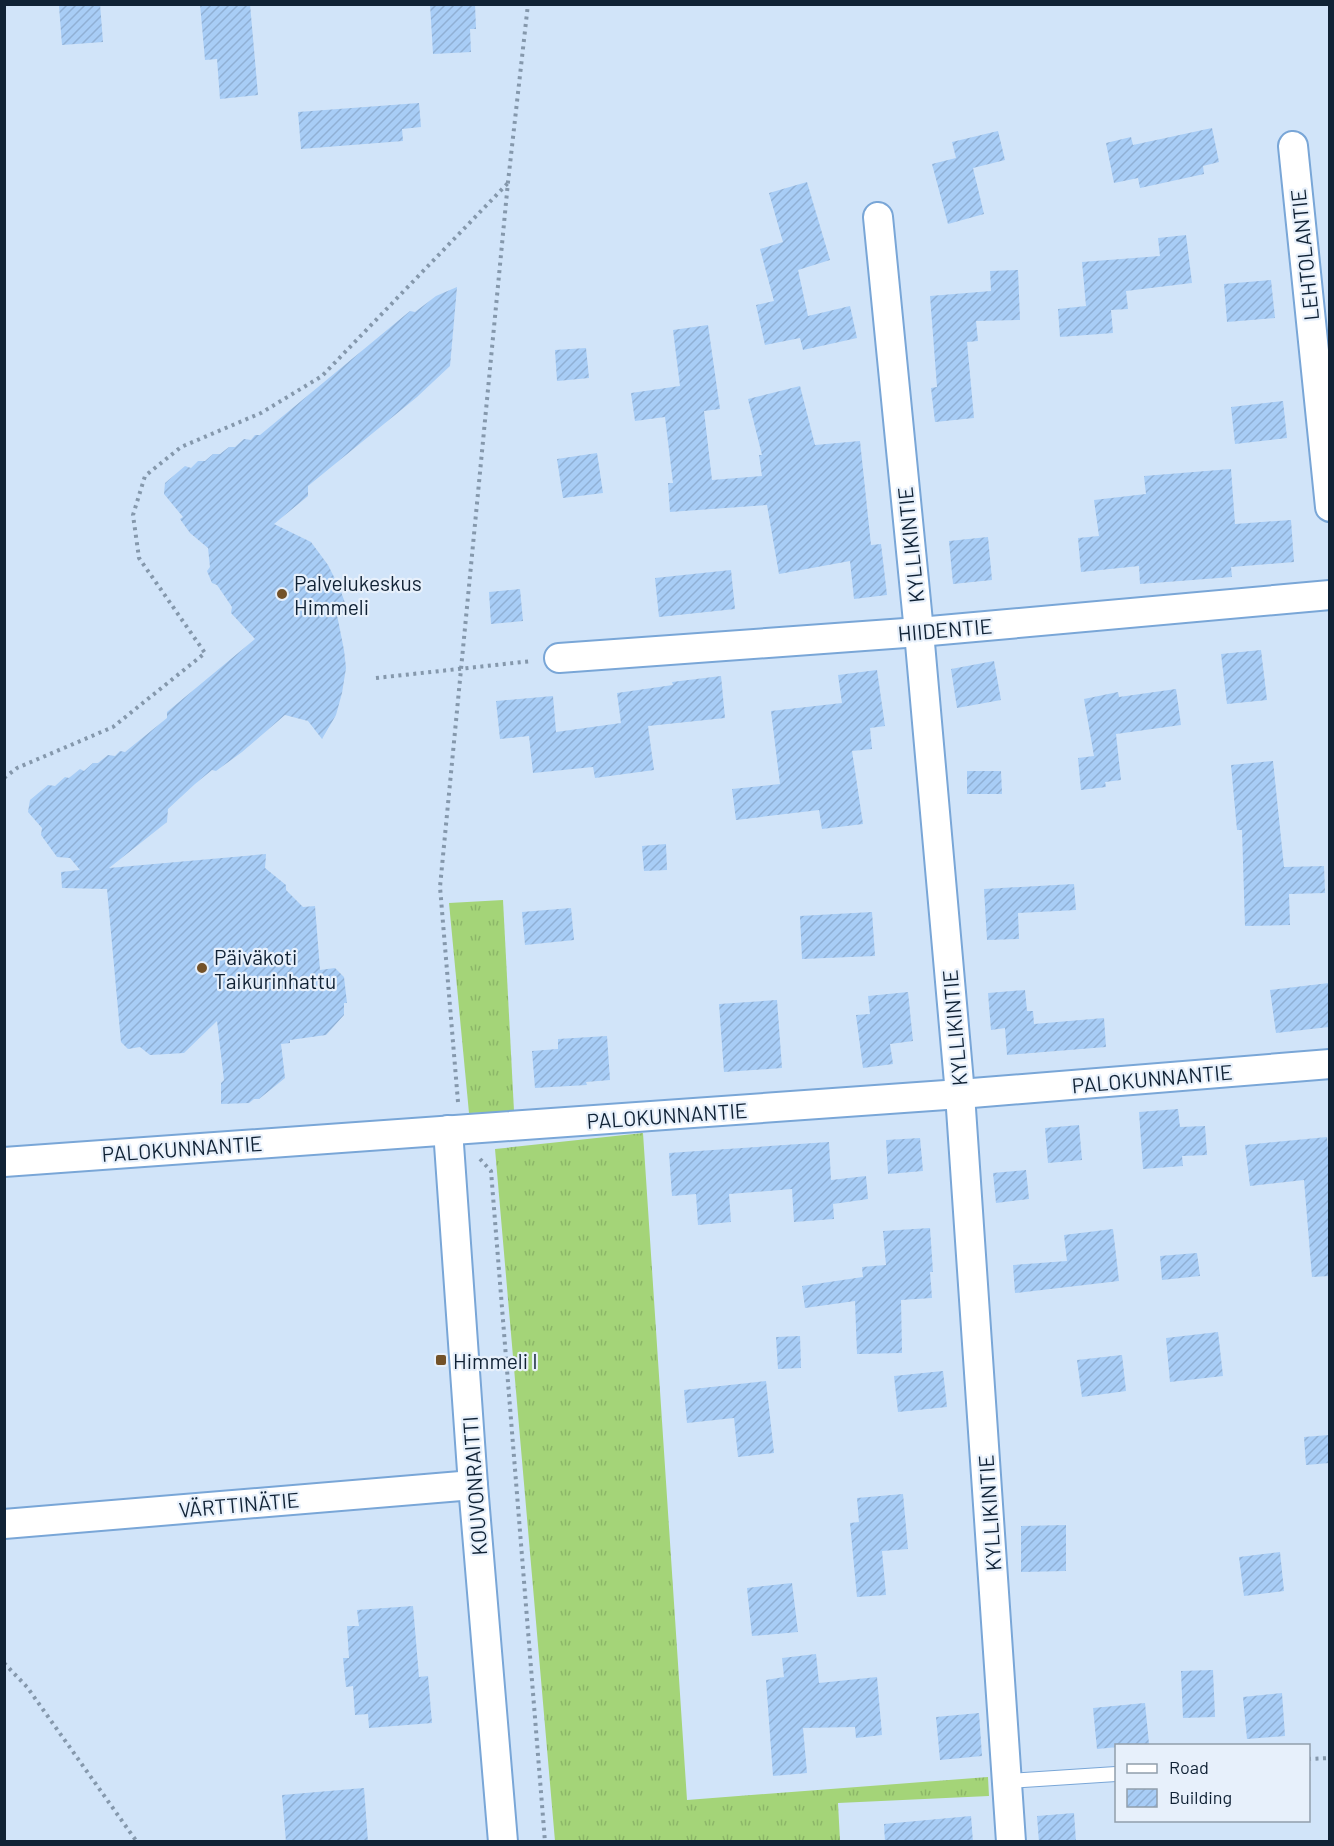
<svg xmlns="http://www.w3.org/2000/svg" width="1334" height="1846" viewBox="0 0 1334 1846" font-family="Barlow,sans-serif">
<defs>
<pattern id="grass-tufts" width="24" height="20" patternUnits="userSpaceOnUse" patternTransform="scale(1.5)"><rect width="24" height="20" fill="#a4d478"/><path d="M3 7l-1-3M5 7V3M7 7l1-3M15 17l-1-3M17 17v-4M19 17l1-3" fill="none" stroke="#8cb668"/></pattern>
<pattern id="building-hatch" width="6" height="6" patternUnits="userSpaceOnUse" patternTransform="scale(1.5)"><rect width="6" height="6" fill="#a8cdf6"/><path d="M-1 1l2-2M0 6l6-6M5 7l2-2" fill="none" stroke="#90b0d4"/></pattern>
</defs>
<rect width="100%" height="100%" fill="#d1e4f9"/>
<g fill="url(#grass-tufts)">
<path d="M503,900l11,211 -45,2 -20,-210z"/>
<path d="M643,1133l44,667 301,-23 1,19 -151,7 2,38h-285l-60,-692z"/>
</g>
<g fill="url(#building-hatch)">
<path d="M79,4h21l3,38 -41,3 -3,-39z"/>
<path d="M200,4h50l8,91 -38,4 -3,-40 -12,1z"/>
<path d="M430,4h45l1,25h-6l1,23 -38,2z"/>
<path d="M419,103l2,24 -19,2 1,12 -102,8 -3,-37z"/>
<path d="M1212,128l7,34 -16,4 1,8 -64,14 -2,-10 -24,5 -8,-40 25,-6 2,8z"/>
<path d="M998,131l7,29 -32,8 11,46 -36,10 -16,-60 24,-6 -4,-16z"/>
<path d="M807,182l23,78 -32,10 10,46 42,-10 7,32 -54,12 -3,-12 -35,7 -9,-40 18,-4 -14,-52 23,-7 -14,-49z"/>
<path d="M1186,235l6,48 -66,8 2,18 -17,1 2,23 -53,4 -2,-28 28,-3 -4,-44 78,-6 -2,-18z"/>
<path d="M1018,270l2,50 -44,1 2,20 -11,1 7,76 -39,4 -4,-34 6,-1 -7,-91 61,-5 -1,-20z"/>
<path d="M1271,280l4,38 -48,4 -3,-38z"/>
<path d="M457,287l-7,79 -33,31 -109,89v10l-34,28 37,18 17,23 12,24 8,22 -11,4 7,35 2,18 -4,25 -6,22 -14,24 -14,-18 -23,-6 -43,37 -26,19 -4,-1 -17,14 -27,25 -1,13 -58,46 157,-14 -1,14 21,17v5l17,17 12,-1 5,64 15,-2 9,9 3,26h-3v12l-18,20 -36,5v3l-9,1 4,34 -26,21h-5l-5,4 -28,1v-21l3,-3 -7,-59 -33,32 -34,2 -10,-8 -12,2 -7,-7 -14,-153 -45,-1 -1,-16 19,-2 -10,-12 -13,-1 -16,-22 1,-7 -14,-16 2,-12 18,-15 7,1 10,-9 4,1 11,-9 4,2 9,-8h5l10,-8 7,1 5,-5 5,1 42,-34v-6l88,-73 -24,-26 1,-6 -15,-22 -5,-2 -5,-12 3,-4 -2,-19 -18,-15 -10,-14 3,-2 -19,-23 1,-11 20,-17 6,2 7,-7h7l8,-7h7l9,-7h6l9,-8 7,1 4,-5h5l150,-124 5,1 21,-16z"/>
<path d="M708,325l12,84 -16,2 8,69 50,-4 -3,-21h3l-14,-56 52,-13 15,59 45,-4 11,104 10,-1 6,51 -33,4 -4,-38 -71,13 -12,-69 -97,7 -2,-29h5l-8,-66 -30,4 -4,-28 49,-7 -7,-56z"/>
<path d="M586,348l3,30 -32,3 -2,-31z"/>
<path d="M1283,401l4,37 -52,6 -4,-37z"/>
<path d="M597,453l6,40 -40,5 -6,-39z"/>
<path d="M1231,469l4,55 56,-4 3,42 -63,5 1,10 -92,7 -1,-18 -58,6 -3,-34 21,-2 -5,-36 52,-6 -2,-18z"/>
<path d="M988,537l4,43 -39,4 -4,-43z"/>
<path d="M731,570l4,39 -76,8 -4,-39z"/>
<path d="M520,589l3,32 -32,3 -2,-32z"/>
<path d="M1261,650l6,50 -40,4 -6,-50z"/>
<path d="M994,661l7,39 -44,8 -6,-39z"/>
<path d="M877,670l8,56 -15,2 2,21 -20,2 11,73 -41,5 -3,-19 -83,10 -4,-31 48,-5 -9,-73 71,-8 -4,-28z"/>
<path d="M721,676l4,42 -77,8 6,44 -59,8 -2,-11 -60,6 -4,-37 -29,3 -4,-38 57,-5 3,36 65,-9 -4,-30 56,-8 -1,-3z"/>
<path d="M1176,689l5,36 -65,9 5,46 -16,2 1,5 -25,3 -3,-32 16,-2 -10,-57 34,-7 1,5z"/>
<path d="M1273,761l11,106 40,-1 1,27 -36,1 1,31 -45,1 -3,-96h-5l-6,-65z"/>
<path d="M967,771h34l1,23h-35z"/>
<path d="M666,844l1,26 -23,1 -2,-25z"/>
<path d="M1074,884l2,26 -58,3 1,26 -32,1 -3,-51z"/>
<path d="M571,908l3,32 -49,5 -3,-33z"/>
<path d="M872,912l3,44 -73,3 -2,-43z"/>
<path d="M1329,983v44l-53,6 -6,-43z"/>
<path d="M1025,990l2,21h6l1,13 70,-6 2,29 -99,8 -2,-27 -14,2 -3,-37z"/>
<path d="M908,992l5,49 -23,3 3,20 -30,4 -7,-53 14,-1 -2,-18z"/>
<path d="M777,1000l5,68 -58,4 -5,-68z"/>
<path d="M607,1036l3,44 -24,2 1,3 -52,3 -3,-37 26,-2v-10z"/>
<path d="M1178,1109l2,18 25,-1 2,29 -25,1 1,10 -40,3 -4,-57z"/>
<path d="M1079,1125l3,35 -34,3 -3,-35z"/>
<path d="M1327,1137l2,23v116l-17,1 -8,-97 -54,6 -5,-41z"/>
<path d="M920,1138l3,33 -35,3 -2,-34z"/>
<path d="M829,1142l2,38 35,-4 2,23 -35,5 1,15 -40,3 -2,-33 -63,5 2,28 -33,3 -2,-31 -24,2 -3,-43z"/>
<path d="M1026,1170l3,29 -33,4 -3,-30z"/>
<path d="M930,1228l3,44h-3l2,26 -31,2 1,53 -45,1 -2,-53 -50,7 -3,-22 61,-9 -1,-10 24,-2 -3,-34z"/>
<path d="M1113,1229l6,52 -104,12 -2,-28 54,-4 -3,-26z"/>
<path d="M1197,1253l3,23 -38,4 -2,-24z"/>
<path d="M1218,1332l5,44 -53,6 -4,-44z"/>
<path d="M800,1336l1,32 -23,1 -2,-32z"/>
<path d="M1122,1355l4,36 -44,6 -5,-37z"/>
<path d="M943,1371l4,36 -49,5 -4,-36z"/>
<path d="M766,1381l8,72 -36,4 -4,-39 -47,5 -3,-33z"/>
<path d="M1329,1435v28l-23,2 -2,-28z"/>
<path d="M903,1494l5,55 -26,2 4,44 -29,2 -7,-74 9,-1 -2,-24z"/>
<path d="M1066,1525v46l-45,1v-46z"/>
<path d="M1280,1552l4,39 -40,5 -5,-39z"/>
<path d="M792,1583l6,49 -46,4 -5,-48z"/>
<path d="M413,1606l6,71 9,-1 4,47 -63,5 -1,-14 -13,1 -2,-29 -7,1 -3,-29h6l-2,-32h12l-2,-16z"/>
<path d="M816,1654l3,29 58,-6 5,58 -26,3 -1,-11 -52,1 4,45 -34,3 -7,-96 18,-3 -2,-19z"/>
<path d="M1213,1670l2,47 -32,1 -2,-47z"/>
<path d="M1282,1693l3,43 -38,3 -4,-42z"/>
<path d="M1145,1703l4,41 -52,5 -4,-41z"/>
<path d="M979,1713l3,43 -42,4 -4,-43z"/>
<path d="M364,1788l4,54h-82l-4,-47z"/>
<path d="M1074,1813l2,29h-37l-2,-26z"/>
<path d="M971,1816l2,26h-88l-1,-18z"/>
</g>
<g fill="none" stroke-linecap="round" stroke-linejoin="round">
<g stroke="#79a6d7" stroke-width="16">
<path id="service" d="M1008,1781l108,-7"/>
</g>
<g stroke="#79a6d7" stroke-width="32">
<g id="minor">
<path d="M1293,146l37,361"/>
<path d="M878,217l41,415 41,462 51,748"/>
<path d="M559,658l360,-26 411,-37"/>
<path d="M448,1130l25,355 30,357"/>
<path d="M4,1162l956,-68 370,-30"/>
<path d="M4,1524l469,-39"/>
</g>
</g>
<g stroke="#8598ac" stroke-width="4" stroke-dasharray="3 4.5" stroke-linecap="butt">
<path d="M376,678l156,-17"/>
<path d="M4,778l13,-10 96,-41 92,-74 -66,-95 -6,-43 12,-39 36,-29 80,-34 61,-37 186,-193"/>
<path d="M458,1102l-18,-215 68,-705 20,-178"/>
<path d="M480,1159l11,12 54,671"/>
<path d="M4,1663l23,24 110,155"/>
<path d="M1308,1759l22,-1"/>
</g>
<use href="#service" stroke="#fff" stroke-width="14"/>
<use href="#minor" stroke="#fff" stroke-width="28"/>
</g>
<g fill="#735229" stroke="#e7f0fb" stroke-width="2">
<circle cx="282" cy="594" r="6"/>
<circle cx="202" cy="968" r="6"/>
<rect x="435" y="1354" width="12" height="12" rx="3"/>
</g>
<g text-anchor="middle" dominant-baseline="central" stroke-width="4.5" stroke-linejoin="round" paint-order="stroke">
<g font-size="21" fill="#102235" stroke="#e7f0fb">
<text transform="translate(1304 255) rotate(-96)">LEHTOLANTIE</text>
<text transform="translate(910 545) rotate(-96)">KYLLIKINTIE</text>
<text transform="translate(945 629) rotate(-5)">HIIDENTIE</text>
<text transform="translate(954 1028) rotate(-95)">KYLLIKINTIE</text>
<text transform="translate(1152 1078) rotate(-5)">PALOKUNNANTIE</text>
<text transform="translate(667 1115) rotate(-4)">PALOKUNNANTIE</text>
<text transform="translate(182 1148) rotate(-4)">PALOKUNNANTIE</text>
<text transform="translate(474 1486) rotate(-94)">KOUVONRAITTI</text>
<text transform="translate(239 1504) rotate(-5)">VÄRTTINÄTIE</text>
<text transform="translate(989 1513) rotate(-94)">KYLLIKINTIE</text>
</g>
<g font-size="21" fill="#102235" stroke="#e7f0fb" text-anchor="start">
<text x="294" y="582">Palvelukeskus<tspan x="294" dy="24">Himmeli</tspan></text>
<text x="214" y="956">Päiväkoti<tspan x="214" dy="24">Taikurinhattu</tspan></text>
<text x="453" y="1360">Himmeli I</text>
</g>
</g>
<rect width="1334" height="1846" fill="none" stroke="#102235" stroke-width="12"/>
<rect x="1115" y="1744" width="195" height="78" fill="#e7f0fb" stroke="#919eac" stroke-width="1.5"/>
<rect x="1127" y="1764" width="30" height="9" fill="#ffffff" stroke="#919eac" stroke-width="1.5"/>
<text x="1169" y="1774" font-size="18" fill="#102235">Road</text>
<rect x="1127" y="1789" width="30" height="18" fill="url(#building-hatch)" stroke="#919eac" stroke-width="1.5"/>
<text x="1169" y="1804" font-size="18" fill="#102235">Building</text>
</svg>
